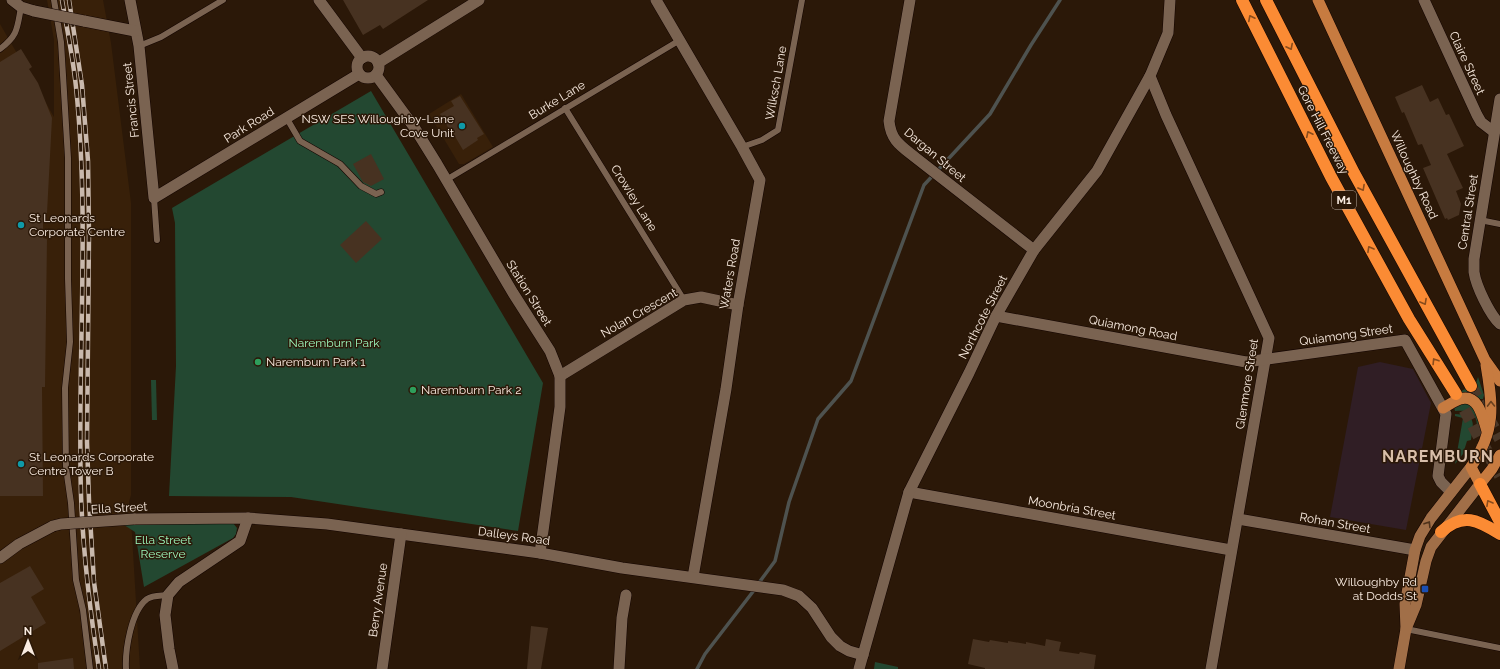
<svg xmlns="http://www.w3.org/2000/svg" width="1500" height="669" viewBox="0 0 1500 669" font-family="Raleway,sans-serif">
<rect width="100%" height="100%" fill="#2b1808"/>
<path fill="#301e25" d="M1380,362l33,7 18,34 -25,127 -76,-13 28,-150z"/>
<g fill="#382009">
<path d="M47,0h56l8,43 20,160v292l-2,7 3,33 8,134h-140v-645l54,93v-77z"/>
<path d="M461,94l32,53 -29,17h-5l-30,-50z"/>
</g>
<g fill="#234831">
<path d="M371,91l172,292 -25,148 -227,-34 -122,-1 7,-130 -1,-143 -3,-15z"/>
<path d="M1478,377l6,18 -1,4h-4l-9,-6 -14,1 20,-11z"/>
<path d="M151,380h5l1,40h-5z"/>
<path d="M1465,403h4l11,14 -1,8h-2c-1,-15 -10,-15 -22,-14l-1,-4z"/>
<path d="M1455,414l13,1c8,7 4,15 3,25l-4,1 -4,13 -8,10 8,-46 -8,-2z"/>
<path d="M121,523h112l4,5 -1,6 -3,4 -89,49 -9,-55z"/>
<path d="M875,662l23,5v2h-24z"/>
</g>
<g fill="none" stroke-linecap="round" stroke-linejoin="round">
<g stroke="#4e524f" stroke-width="3.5">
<path d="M758,584l17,-23 14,-59 29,-83 33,-38 73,-196 66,-71 41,-69 29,-45"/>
<path d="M697,669l8,-15 50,-65"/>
</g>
</g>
<g fill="#473221">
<path d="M343,0h85l-45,29 -3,-4 -17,10z"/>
<path d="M21,49l11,18 -3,2 9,14 14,35 -5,95h-4v25l4,1 -2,148h-3l1,109h-43v-434z"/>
<path d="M1422,85l8,17 8,-4 8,17 3,-1 15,32 -17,8 16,34 -7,3 5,13 -2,11 -11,5 -1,-2 -2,1 -22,-51 8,-3 -9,-21 -4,1 -14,-33 -2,1 -7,-16z"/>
<path d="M460,96l24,38 -7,4 1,2 -15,10 -13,-22 -1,1 -9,-15 14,-8 -3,-5z"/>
<path d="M371,154l13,25 -13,7 -8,-4 -10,-18z"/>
<path d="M366,221l16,18 -26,24 -16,-18z"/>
<path d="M30,566l14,23 -13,8 15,26 -46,28v-68z"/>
<path d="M531,626l17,2 -7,41h-14z"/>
<path d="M973,639l16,3 1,-2 18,3v-2l18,3v-2l19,4 1,-7 15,3 -2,9 20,3 1,-2 16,3 -2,14h-109v-1l-17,-4z"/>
<path d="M73,658l1,11h-36v-6z"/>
</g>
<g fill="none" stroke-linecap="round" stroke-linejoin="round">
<g stroke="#4a3829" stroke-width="12" stroke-dasharray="12 6" stroke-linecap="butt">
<path d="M1471,386l29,53"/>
<path d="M1456,394l44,82"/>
</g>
<g stroke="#130400" stroke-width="7">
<g id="service">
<path d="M54,0l7,42 7,116v121l2,63 -5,46 1,80 5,35 5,77 7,30 7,59"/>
<path d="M139,46l22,-9 62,-37"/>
<path d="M0,49c18,-14 17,-20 21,-42"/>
<path d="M565,108l119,192"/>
<path d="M286,117l14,24 40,23 21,22 15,8 5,-2"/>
<path d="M742,147l20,-7 16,-10 24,-130"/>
<path d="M446,180l234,-140"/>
<path d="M154,198l3,42"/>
<path d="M1480,220l20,4"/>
<path d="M1406,629l94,19"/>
<path d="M126,669c-1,-19 5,-58 21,-70 6,-4 14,-3 21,-4"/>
</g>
</g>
<g stroke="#130400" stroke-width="12">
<g id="minor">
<path d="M12,0l9,7 13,4"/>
<path d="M130,0l9,46 15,152 205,-124"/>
<path d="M319,0l43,58"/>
<path d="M656,0l86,147 18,33 -22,125 -12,84 -33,188"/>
<path d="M910,0l-21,121c2,20 12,25 27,37l118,92"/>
<path d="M1170,0l-2,33 -18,43 16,39 103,223 -58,331"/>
<path d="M1424,0l53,115 4,7 13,10"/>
<path d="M84,21l51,10"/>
<circle cx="368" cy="67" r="11"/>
<path d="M378,63l101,-63"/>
<path d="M376,75l38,52 23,37 76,129 37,58 10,25v31l-20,146"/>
<path d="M1500,99l-26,160c0,4 0,9 0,13 2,14 16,43 26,52"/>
<path d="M996,316l250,46 159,-22 41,74 -8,62 3,6 10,10"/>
<path d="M560,376l124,-76 17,-3 37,8"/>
<path d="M909,492l322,58"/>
<path d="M134,519l114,-1 79,6 213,29 82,15 161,22 16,6 13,12 19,29 9,9 9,5 14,4"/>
<path d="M1238,519l177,31"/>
<path d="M0,558l19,-14 34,-18"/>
<path d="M173,669l-4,-20 -4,-34 3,-20 11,-13 61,-41 8,-23"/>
<path d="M382,669l19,-135"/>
<path d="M619,669l3,-51 4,-23"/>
</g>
</g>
<g stroke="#130400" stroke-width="12">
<path id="tertiary" d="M859,669l50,-177 60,-119 27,-57 38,-66 63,-79 53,-95"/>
</g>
<g stroke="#130400" stroke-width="12">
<g id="secondary">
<path d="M1406,629l10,-24 10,-44 5,-14 49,-63"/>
<path d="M1399,669l7,-40 -1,-25 10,-54 5,-14 11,-18 40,-51"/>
</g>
</g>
<g stroke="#130400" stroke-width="12">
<g id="primary">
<path d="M1318,0l167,360 15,21"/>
<path d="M1486,365c7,41 10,65 -15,102l9,17 12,-15 8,-14"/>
<path d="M1443,408c6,-3 11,-7 17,-9 19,-6 23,20 27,32"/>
</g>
</g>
<g stroke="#130400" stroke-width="13">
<g id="motorway">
<path d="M1242,0l89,177 78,142 47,75"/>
<path d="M1266,0l88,173 117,213"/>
<path d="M1480,484l20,38"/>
<path d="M1441,532c22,-20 37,-12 59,2"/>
</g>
</g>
<use href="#service" stroke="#7a6351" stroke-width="6"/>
<use href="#minor" stroke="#7a6351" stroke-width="11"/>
<use href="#tertiary" stroke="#7a6351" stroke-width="11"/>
<use href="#secondary" stroke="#a16f48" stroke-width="11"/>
<use href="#primary" stroke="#c77b40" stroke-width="11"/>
<use href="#motorway" stroke="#fb8b34" stroke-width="12"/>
<g stroke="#c9b9ad" stroke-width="4.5">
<g id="rail">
<path d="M62,0c5,29 11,58 14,87 14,135 1,272 5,408 2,58 9,116 18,174"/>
<path d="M69,0l13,85 6,76 1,74 -2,207 2,59 5,81 12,87"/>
</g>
</g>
<use href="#rail" stroke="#2b1808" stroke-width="3" stroke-dasharray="9" stroke-linecap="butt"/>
<g stroke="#130400" stroke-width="12" stroke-linecap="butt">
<g id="minor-bridge">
<path d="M34,11l50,10"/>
<path d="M53,526l8,-2 73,-5"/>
</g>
</g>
<use href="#minor-bridge" stroke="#7a6351" stroke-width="11"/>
</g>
<defs><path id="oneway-chevron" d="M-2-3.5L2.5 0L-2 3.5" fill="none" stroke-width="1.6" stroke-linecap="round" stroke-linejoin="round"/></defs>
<g stroke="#894c1c">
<use href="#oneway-chevron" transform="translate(1251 18) rotate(-117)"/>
<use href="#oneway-chevron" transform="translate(1290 47) rotate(63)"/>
<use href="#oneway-chevron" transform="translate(1309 134) rotate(-116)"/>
<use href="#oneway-chevron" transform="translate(1362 188) rotate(61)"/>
<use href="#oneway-chevron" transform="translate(1370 249) rotate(-119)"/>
<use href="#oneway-chevron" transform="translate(1424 302) rotate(61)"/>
<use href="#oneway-chevron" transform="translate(1435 361) rotate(-122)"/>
<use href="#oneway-chevron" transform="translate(1489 503) rotate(-119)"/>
</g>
<use stroke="#69401e" href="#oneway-chevron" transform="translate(1491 404) rotate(-91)"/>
<use stroke="#4e321b" href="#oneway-chevron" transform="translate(1428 524) rotate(-58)"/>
<g fill="#0f9aa8" stroke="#2b1808" stroke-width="1.5">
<circle cx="462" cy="126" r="4"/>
<circle cx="21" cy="225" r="4"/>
<circle cx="21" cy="464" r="4"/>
</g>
<g fill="#2e9e5b" stroke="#2b1808" stroke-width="1.5">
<circle cx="258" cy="362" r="4"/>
<circle cx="413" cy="390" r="4"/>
</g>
<rect fill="#1a4fb4" stroke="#2b1808" stroke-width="1.5" x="1421" y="585" width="8" height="8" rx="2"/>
<g text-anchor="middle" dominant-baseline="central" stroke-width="3" stroke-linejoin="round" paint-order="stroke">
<rect fill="#2b1808" stroke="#bcaca0" stroke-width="1" x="1332" y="191" width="24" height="18" rx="3"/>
<g font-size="11" font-weight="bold" fill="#faece1">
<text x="1344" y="200">M1</text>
</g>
<g font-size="12" fill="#faece1" stroke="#2b1808">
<text transform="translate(1467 63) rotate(65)">Claire Street</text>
<text transform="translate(776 83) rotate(-80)">Wilksch Lane</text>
<text transform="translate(131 100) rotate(-96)">Francis Street</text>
<text transform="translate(557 100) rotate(-31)">Burke Lane</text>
<text transform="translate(249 125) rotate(-32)">Park Road</text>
<text transform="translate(1323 130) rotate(63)">Gore Hill Freeway</text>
<text transform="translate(935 155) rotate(40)">Dargan Street</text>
<text transform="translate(1414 175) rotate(65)">Willoughby Road</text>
<text transform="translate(634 198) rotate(58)">Crowley Lane</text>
<text transform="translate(1468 212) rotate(-81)">Central Street</text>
<text transform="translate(730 274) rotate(-80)">Waters Road</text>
<text transform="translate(529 293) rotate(58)">Station Street</text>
<text transform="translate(639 313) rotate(-30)">Nolan Crescent</text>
<text transform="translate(983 317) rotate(-63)">Northcote Street</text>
<text transform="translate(1133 328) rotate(11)">Quiamong Road</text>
<text transform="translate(1346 335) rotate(-8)">Quiamong Street</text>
<text transform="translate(1247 384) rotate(-81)">Glenmore Street</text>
<text transform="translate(119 508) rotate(-3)">Ella Street</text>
<text transform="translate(1072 508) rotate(10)">Moonbria Street</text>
<text transform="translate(1335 523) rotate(10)">Rohan Street</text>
<text transform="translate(514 536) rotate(8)">Dalleys Road</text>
<text transform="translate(378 600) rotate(-82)">Berry Avenue</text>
</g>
<g font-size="12" fill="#faece1" stroke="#2b1808" text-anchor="start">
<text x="454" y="119" text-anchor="end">NSW SES Willoughby-Lane<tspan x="454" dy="14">Cove Unit</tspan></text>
<text x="29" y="218">St Leonards<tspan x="29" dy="14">Corporate Centre</tspan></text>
<text x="266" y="362">Naremburn Park 1</text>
<text x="421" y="390">Naremburn Park 2</text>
<text x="29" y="457">St Leonards Corporate<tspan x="29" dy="14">Centre Tower B</tspan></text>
<text x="1417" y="582" text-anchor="end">Willoughby Rd<tspan x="1417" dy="14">at Dodds St</tspan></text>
</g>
<g font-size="12" fill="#9cf7bc" stroke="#2b1808">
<text x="334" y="343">Naremburn Park</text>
<text x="163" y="540">Ella Street<tspan x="163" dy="14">Reserve</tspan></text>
</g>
<g font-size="16" font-weight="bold" letter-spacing="1" fill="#d8bea9" stroke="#2b1808">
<text x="1438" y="456">NAREMBURN</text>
</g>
</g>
<g transform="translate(28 641)" stroke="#2b1808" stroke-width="3" paint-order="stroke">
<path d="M0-3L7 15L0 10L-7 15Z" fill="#faece1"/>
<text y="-6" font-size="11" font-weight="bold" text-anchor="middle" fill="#faece1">N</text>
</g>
</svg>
